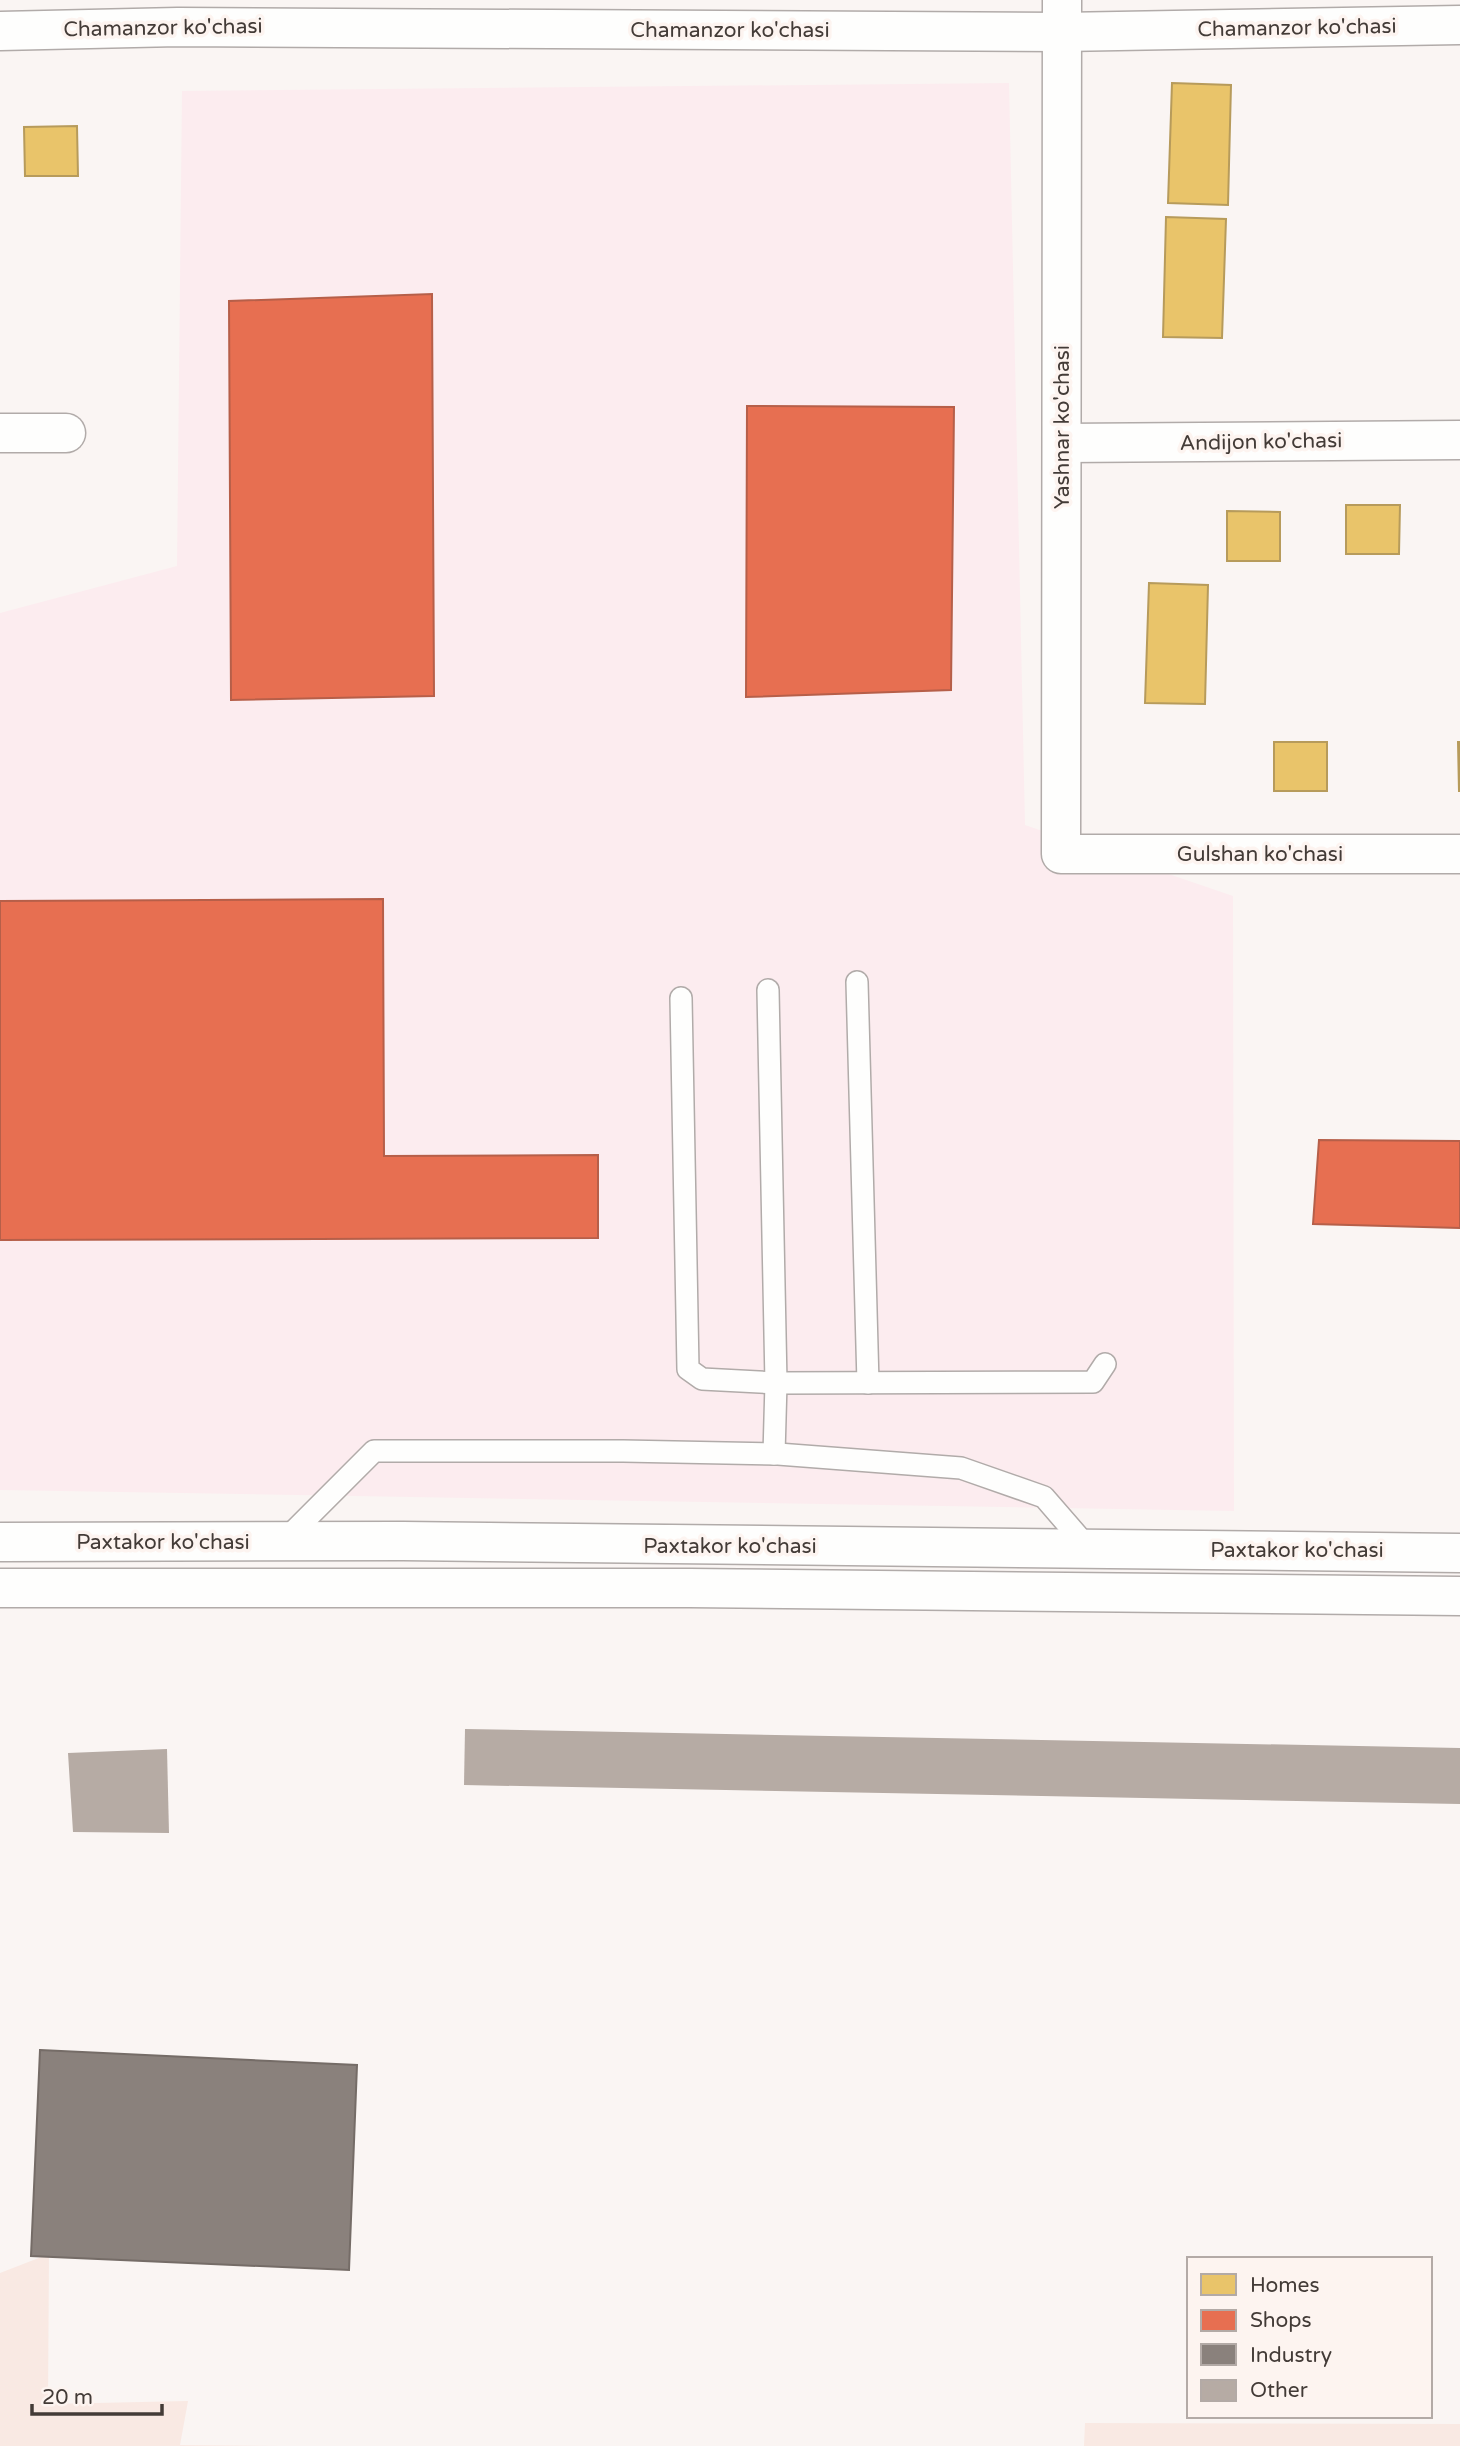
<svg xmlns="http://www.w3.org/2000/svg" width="1460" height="2446" viewBox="0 0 1460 2446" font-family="'Varela Round',sans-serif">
<rect width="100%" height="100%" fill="#faf5f3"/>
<path fill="#fcecef" d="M1009,83l16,742 208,71 1,615 -1234,-21v-877l177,-47 5,-475z"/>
<g fill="#f9e9e3">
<path d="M49,2254l-1,150 140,-3 -8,44 101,1h-281v-173z"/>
<path d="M1085,2423l375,1v22h-376z"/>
</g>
<g fill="#e9c46a" stroke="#b79b5b" stroke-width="2">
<path d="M1172,83l59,2 -3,120 -60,-2z"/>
<path d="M77,126l1,50h-53l-1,-49z"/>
<path d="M1166,217l60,2 -4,119 -59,-1z"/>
<path d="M1346,505h54l-1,49h-53z"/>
<path d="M1227,511l53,1v49h-53z"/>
<path d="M1149,583l59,2 -3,119 -60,-1z"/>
<rect x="1274" y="742" width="53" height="49"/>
<path d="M1458,742h2v49h-1z"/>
</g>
<g fill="#e76f51" stroke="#b65f49" stroke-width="2">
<path d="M432,294l2,402 -203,4 -2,-399z"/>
<path d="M747,406l207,1 -3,283 -205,7z"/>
<path d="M383,899l1,257 214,-1v83l-598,2v-339z"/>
<path d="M1319,1140l141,1v87l-147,-4z"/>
</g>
<path fill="#8a817c" stroke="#756c67" stroke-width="2" d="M40,2050l317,15 -8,205 -318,-14z"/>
<g fill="#b6aba4">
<path d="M465,1729l995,19v56l-996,-19z"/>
<path d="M167,1749l2,84 -96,-1 -5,-79z"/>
</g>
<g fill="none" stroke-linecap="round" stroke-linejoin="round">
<g stroke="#b1aba9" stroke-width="24">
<g id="lane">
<path d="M857,982l11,401"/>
<path d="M768,990l8,393 -2,71"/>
<path d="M681,998l7,371 14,10 74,4 317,-1 12,-18"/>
<path d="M283,1542l91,-91h249l155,3 183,14 83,29 45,52"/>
</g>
</g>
<g stroke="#b1aba9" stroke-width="41">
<g id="street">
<path d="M1062,0l-1,854h399"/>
<path d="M0,31l178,-4 884,5 398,-7"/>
<path d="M0,433h66"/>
<path d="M1063,443l397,-3"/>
</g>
</g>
<g stroke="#b1aba9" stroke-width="41">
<g id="secondary">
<path d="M0,1542l403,-1 1057,12"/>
<path d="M0,1588h689l771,8"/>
</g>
</g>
<use href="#lane" stroke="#fefefd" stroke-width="21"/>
<use href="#street" stroke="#fefefd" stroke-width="38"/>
<use href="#secondary" stroke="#fefefd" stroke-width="38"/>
</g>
<g text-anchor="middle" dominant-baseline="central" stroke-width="7" stroke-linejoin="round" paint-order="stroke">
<g font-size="21" fill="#433b37" stroke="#fdf4f0">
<text transform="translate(163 28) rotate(-1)">Chamanzor ko'chasi</text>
<text transform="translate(1297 28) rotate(-1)">Chamanzor ko'chasi</text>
<text x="730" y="30">Chamanzor ko'chasi</text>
<text transform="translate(1062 427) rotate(-90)">Yashnar ko'chasi</text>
<text transform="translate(1261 442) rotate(-1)">Andijon ko'chasi</text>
<text x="1260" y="854">Gulshan ko'chasi</text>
<text x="163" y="1542">Paxtakor ko'chasi</text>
<text x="730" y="1546">Paxtakor ko'chasi</text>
<text x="1297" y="1550">Paxtakor ko'chasi</text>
</g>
</g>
<rect x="1187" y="2257" width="245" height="161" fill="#fdf4f0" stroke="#b3aaa6" stroke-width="2"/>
<rect x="1201" y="2274" width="35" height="21" fill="#e9c46a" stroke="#b3aaa6" stroke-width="2"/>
<text x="1250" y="2292" font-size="21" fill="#433b37">Homes</text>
<rect x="1201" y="2310" width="35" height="21" fill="#e76f51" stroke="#b3aaa6" stroke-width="2"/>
<text x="1250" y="2327" font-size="21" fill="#433b37">Shops</text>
<rect x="1201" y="2344" width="35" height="21" fill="#8a817c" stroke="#b3aaa6" stroke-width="2"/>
<text x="1250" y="2362" font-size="21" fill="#433b37">Industry</text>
<rect x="1201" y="2380" width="35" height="21" fill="#b6aba4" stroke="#b3aaa6" stroke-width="2"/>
<text x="1250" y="2397" font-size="21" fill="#433b37">Other</text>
<path d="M32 2404v10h130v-10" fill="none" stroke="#433b37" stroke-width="3.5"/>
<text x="42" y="2404" font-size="21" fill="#433b37" stroke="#fdf4f0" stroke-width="5" paint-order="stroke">20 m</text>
</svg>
